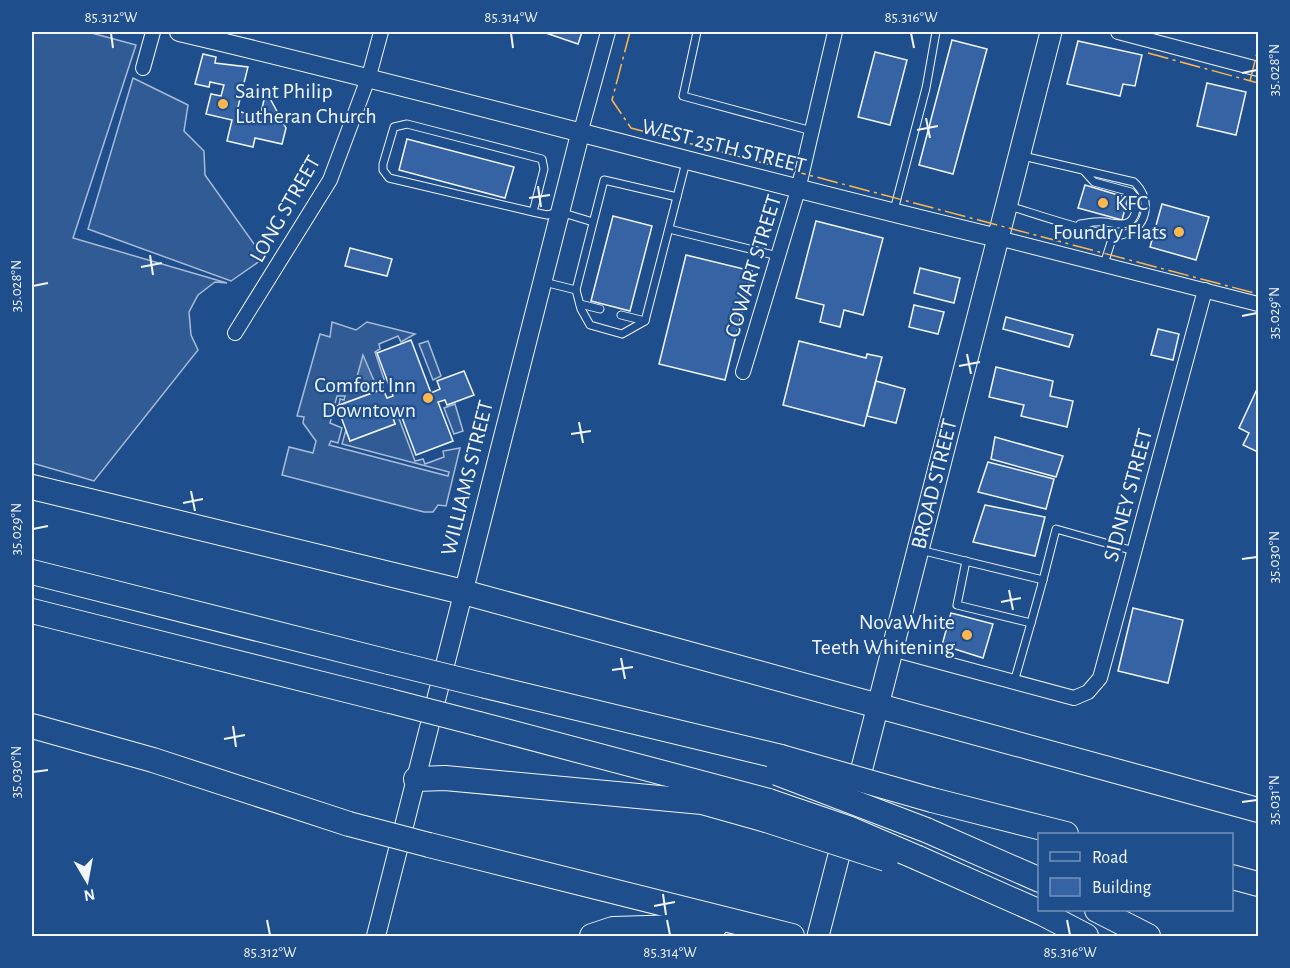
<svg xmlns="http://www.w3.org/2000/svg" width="1290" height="968" viewBox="0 0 1290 968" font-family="'Alegreya Sans',sans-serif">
<rect width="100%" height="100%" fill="#1f4e8c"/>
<g fill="#305b95" stroke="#a8bbd7" stroke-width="1.5">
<path d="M32,32h56l48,13 -63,193 154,45 -12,-1 -17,13 -9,17 2,23 7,15 -104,131 -62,-18z"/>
<path d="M133,78l55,27 -4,26 20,20 1,24 59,83 -33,23 -143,-52z"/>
<path d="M332,322l24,8 11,-8 48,12 -14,8 -3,-6 -19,8 1,5 -5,3 10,30 -3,1 1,6 -44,16 1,-6 4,1 1,-4h-8l-7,27 12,5 -4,15 -7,-2 -2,4 119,31 1,-4 -107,-28 4,-14 4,11 45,-17 -2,-6 5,-2 17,45 8,-2 2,5 19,-7 -1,-6 17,-3 -14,58 -8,-1 -5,7h-9l-142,-37 7,-28 24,6 3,-12 -13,-18 1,-6 -7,-1 23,-82 10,3z"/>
<path d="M428,341l13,35 -8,4 -14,-36z"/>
<path d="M455,404l8,27 -9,3 -10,-26z"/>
</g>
<path fill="#446ba0" stroke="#a8bbd7" stroke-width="1.5" d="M363,355l12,28 -22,8z"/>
<g fill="#3563a3" stroke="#f2f6ff" stroke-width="1.5">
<path d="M543,32h39l-4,12z"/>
<path d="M952,40l35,9 -34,125 -34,-9z"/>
<path d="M1078,41l64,14 -7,31 -12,-2 -3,12 -53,-12z"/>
<path d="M875,52l32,8 -17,65 -32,-8z"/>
<path d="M203,54l13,3 -1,6 33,4 -11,44 23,6 6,-26 20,37 -4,16 -27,-6 -2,9 -26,-6 5,-21 -26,-6 5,-20 10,2 3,-11 -14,-3 -1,5 -14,-3z"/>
<path d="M1207,83l39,9 -10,43 -39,-9z"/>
<path d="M407,139l107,28 -9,31 -106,-28z"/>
<path d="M1085,185l43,13 -6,22 -44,-12z"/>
<path d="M1162,204l47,13 -13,43 -46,-13z"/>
<path d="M613,216l39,10 -22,85 -39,-10z"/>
<path d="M816,221l67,17 -20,77 -19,-5 -4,17 -20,-5 4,-17 -28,-7z"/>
<path d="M350,248l42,11 -5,17 -42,-10z"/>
<path d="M686,255l66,16 -27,109 -66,-16z"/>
<path d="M920,268l40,10 -6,25 -40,-10z"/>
<path d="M914,305l30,7 -6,22 -29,-7z"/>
<path d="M1006,317l67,18 -4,12 -66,-18z"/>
<path d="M1158,329l21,5 -6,26 -22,-5z"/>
<path d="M411,340l20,53 9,-4 -3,-8 27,-10 10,24 -27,10 -2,-5 -7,2 15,39 -37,14 -15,-40 -8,3 2,6 -45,17 -13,-35 46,-17 4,9 6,-2 -16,-43z"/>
<path d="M799,341l67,17 1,-4 15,3 -18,69 -81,-21z"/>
<path d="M996,367l57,14 -3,15 23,5 -6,26 -46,-11 3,-11 -35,-8z"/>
<path d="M876,381l29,8 -9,34 -29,-7z"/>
<path d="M1258,387v65l-15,-7 6,-12 -10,-5z"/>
<path d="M995,437l68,19 -7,21 -65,-18z"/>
<path d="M988,462l66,17 -8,30 -68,-17z"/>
<path d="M985,505l60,12 -10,39 -62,-14z"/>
<path d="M1133,608l50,12 -15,63 -50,-12z"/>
<path d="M951,613l42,11 -10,34 -41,-13z"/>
</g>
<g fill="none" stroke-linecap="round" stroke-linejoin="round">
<g stroke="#f2f6ff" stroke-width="9">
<g id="lane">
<path d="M697,32l-14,64 129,35"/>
<path d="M1009,206c21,6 95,32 112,29 27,-5 32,-36 13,-53l-111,-26"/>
<path d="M894,210l32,-122 10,-56"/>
<path d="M533,212l11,-43 -2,-10 -135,-35 -13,3 -11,37v6l6,8 144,34 14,3 13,-3 33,10"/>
<path d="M1080,224c8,-1 17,-3 25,-2 14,2 27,7 31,-12 2,-7 0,-13 -5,-18l-37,-10 -10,-11"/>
<path d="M669,229l109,27"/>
<path d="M1104,264l9,-28"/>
<path d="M544,282l32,8 5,19 9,16 32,9 23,-13 41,-159"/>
<path d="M576,290l28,-110 73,17"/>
<path d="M580,304l20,5"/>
<path d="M621,315l24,6"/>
<path d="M920,550l123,30 13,-51 78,22"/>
<path d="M966,561l-9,44 74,18 12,-43"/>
<path d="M1014,682l17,-59"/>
</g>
</g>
<g stroke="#f2f6ff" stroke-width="16">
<g id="street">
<path d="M1118,32l140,37"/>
<path d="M143,68l10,-36"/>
<path d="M580,134l28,-102"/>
<path d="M998,238l260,66"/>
<path d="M235,333l95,-153 39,-104 12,-44"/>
<path d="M743,372l55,-182 37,-158"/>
<path d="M892,649l182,49 14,-6 12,-14 105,-388"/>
</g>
</g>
<g stroke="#f2f6ff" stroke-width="20">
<g id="secondary">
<path d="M179,32c274,64 545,141 819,206"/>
<path d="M376,936l204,-802"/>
</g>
</g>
<g stroke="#f2f6ff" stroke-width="23">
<g id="primary">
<path d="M855,795l196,-763"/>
<path d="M818,936l28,-108"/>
</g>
</g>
<g stroke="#f2f6ff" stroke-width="26">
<g id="highway">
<path d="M32,487l431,105 795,218"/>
<path d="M32,572l357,90"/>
<path d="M32,611l358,90"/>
<path d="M486,686l295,71"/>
<path d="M479,724l290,77"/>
<path d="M32,726l121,34 196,64"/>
<path d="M416,779l29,-1 257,24 64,18"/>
<path d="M932,800l134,34"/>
<path d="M926,830l114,50"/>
<path d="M429,845l363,91"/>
<path d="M918,858l124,55 44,23"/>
<path d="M1232,877l26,7"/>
<path d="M1097,910l51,26"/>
<path d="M592,936l21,-7 102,-3"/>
</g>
</g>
<use href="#lane" stroke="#1f4e8c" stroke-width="7"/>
<use href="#street" stroke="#1f4e8c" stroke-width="14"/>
<use href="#secondary" stroke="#1f4e8c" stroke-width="18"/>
<use href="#primary" stroke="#1f4e8c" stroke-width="21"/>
<use href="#highway" stroke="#1f4e8c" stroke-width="24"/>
<g stroke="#f2f6ff" stroke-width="26" stroke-linecap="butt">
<g id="highway-bridge">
<path d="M389,662l97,24"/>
<path d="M390,701l89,23"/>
<path d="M781,757l151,43"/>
<path d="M777,773l149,57"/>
<path d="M769,801l79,27 70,30"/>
<path d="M766,820l120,39"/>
<path d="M349,824l80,21"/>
</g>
</g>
<use href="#highway-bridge" stroke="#1f4e8c" stroke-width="24"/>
<g stroke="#ffb74d" stroke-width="1.5" stroke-dasharray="21 4.5 3 4.5" stroke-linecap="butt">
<path d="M630,32l-18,68 19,28 627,166"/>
<path d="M1148,53l110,30"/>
<path d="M1250,81l8,-32"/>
</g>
</g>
<path fill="none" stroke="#f2f6ff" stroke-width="2" d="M111,33l2,15M511,33l2,15M911,33l3,15M1242,73l15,-3M926,118l4,20M917,130l21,-4M538,186l3,21M529,198l21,-3M150,255l3,20M141,267l21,-4M33,286l15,-3M1242,316l15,-3M967,354l4,20M959,366l21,-4M579,422l4,21M571,434l20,-3M191,491l4,20M183,503l20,-4M33,529l15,-3M1242,559l15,-2M1009,590l4,20M1001,602l20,-4M621,658l4,21M612,670l21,-3M233,726l3,21M224,739l21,-4M33,772l15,-2M1242,802l15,-2M663,894l3,21M654,906l21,-4M267,920l3,15M667,920l3,15M1067,920l3,15"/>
<g fill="#ffb74d" stroke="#1f4e8c" stroke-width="2">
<circle cx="223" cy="104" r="6"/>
<circle cx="1103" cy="203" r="6"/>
<circle cx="1179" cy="232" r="6"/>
<circle cx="428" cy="398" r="6"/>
<circle cx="967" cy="635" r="6"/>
</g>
<g text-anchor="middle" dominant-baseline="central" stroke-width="4.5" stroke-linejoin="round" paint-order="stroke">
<g font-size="22" fill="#f2f6ff" stroke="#1f4e8c" text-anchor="end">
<text x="235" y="91" text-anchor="start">Saint Philip<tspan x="235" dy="25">Lutheran Church</tspan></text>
<text x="1115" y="203" text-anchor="start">KFC</text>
<text x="1167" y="232">Foundry Flats</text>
<text x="416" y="385">Comfort Inn<tspan x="416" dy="25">Downtown</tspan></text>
<text x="955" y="622">NovaWhite<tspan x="955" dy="25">Teeth Whitening</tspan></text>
</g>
<g font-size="22" fill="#f2f6ff" stroke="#1f4e8c">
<text transform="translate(724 146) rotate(14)">WEST 25TH STREET</text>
<text transform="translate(285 209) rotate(-60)">LONG STREET</text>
<text transform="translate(753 266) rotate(-73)">COWART STREET</text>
<text transform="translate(467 478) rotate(-76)">WILLIAMS STREET</text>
<text transform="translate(934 484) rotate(-76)">BROAD STREET</text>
<text transform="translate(1128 495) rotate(-75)">SIDNEY STREET</text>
</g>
</g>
<rect width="1290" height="968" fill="none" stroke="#1f4e8c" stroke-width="66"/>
<rect x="1038" y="833" width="195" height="78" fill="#1f4e8c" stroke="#7391ba" stroke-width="1.5"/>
<rect x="1050" y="852" width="30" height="9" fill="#1f4e8c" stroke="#7391ba" stroke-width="1.5"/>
<text x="1092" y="863" font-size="18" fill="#f2f6ff">Road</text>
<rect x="1050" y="878" width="30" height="18" fill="#3563a3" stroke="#7391ba" stroke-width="1.5"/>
<text x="1092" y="893" font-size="18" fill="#f2f6ff">Building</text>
<g transform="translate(87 881) rotate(170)" stroke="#1f4e8c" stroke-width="4.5" paint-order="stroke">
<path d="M0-4.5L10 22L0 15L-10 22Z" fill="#f2f6ff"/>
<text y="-9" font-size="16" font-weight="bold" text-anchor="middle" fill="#f2f6ff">N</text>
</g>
<rect x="33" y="33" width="1224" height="902" fill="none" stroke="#f2f6ff" stroke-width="2"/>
<g font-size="15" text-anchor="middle" fill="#f2f6ff">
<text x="111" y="22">85.312°W</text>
<text x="511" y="22">85.314°W</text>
<text x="911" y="22">85.316°W</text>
<text transform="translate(1274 70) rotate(-90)" y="5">35.028°N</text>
<text transform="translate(16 286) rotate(-90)" y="5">35.028°N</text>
<text transform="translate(1274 313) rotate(-90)" y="5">35.029°N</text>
<text transform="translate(16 529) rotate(-90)" y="5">35.029°N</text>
<text transform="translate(1274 557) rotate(-90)" y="5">35.030°N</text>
<text transform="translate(16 772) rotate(-90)" y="5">35.030°N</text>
<text transform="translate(1274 800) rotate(-90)" y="5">35.031°N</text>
<text x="270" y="957">85.312°W</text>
<text x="670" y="957">85.314°W</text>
<text x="1070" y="957">85.316°W</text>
</g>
</svg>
